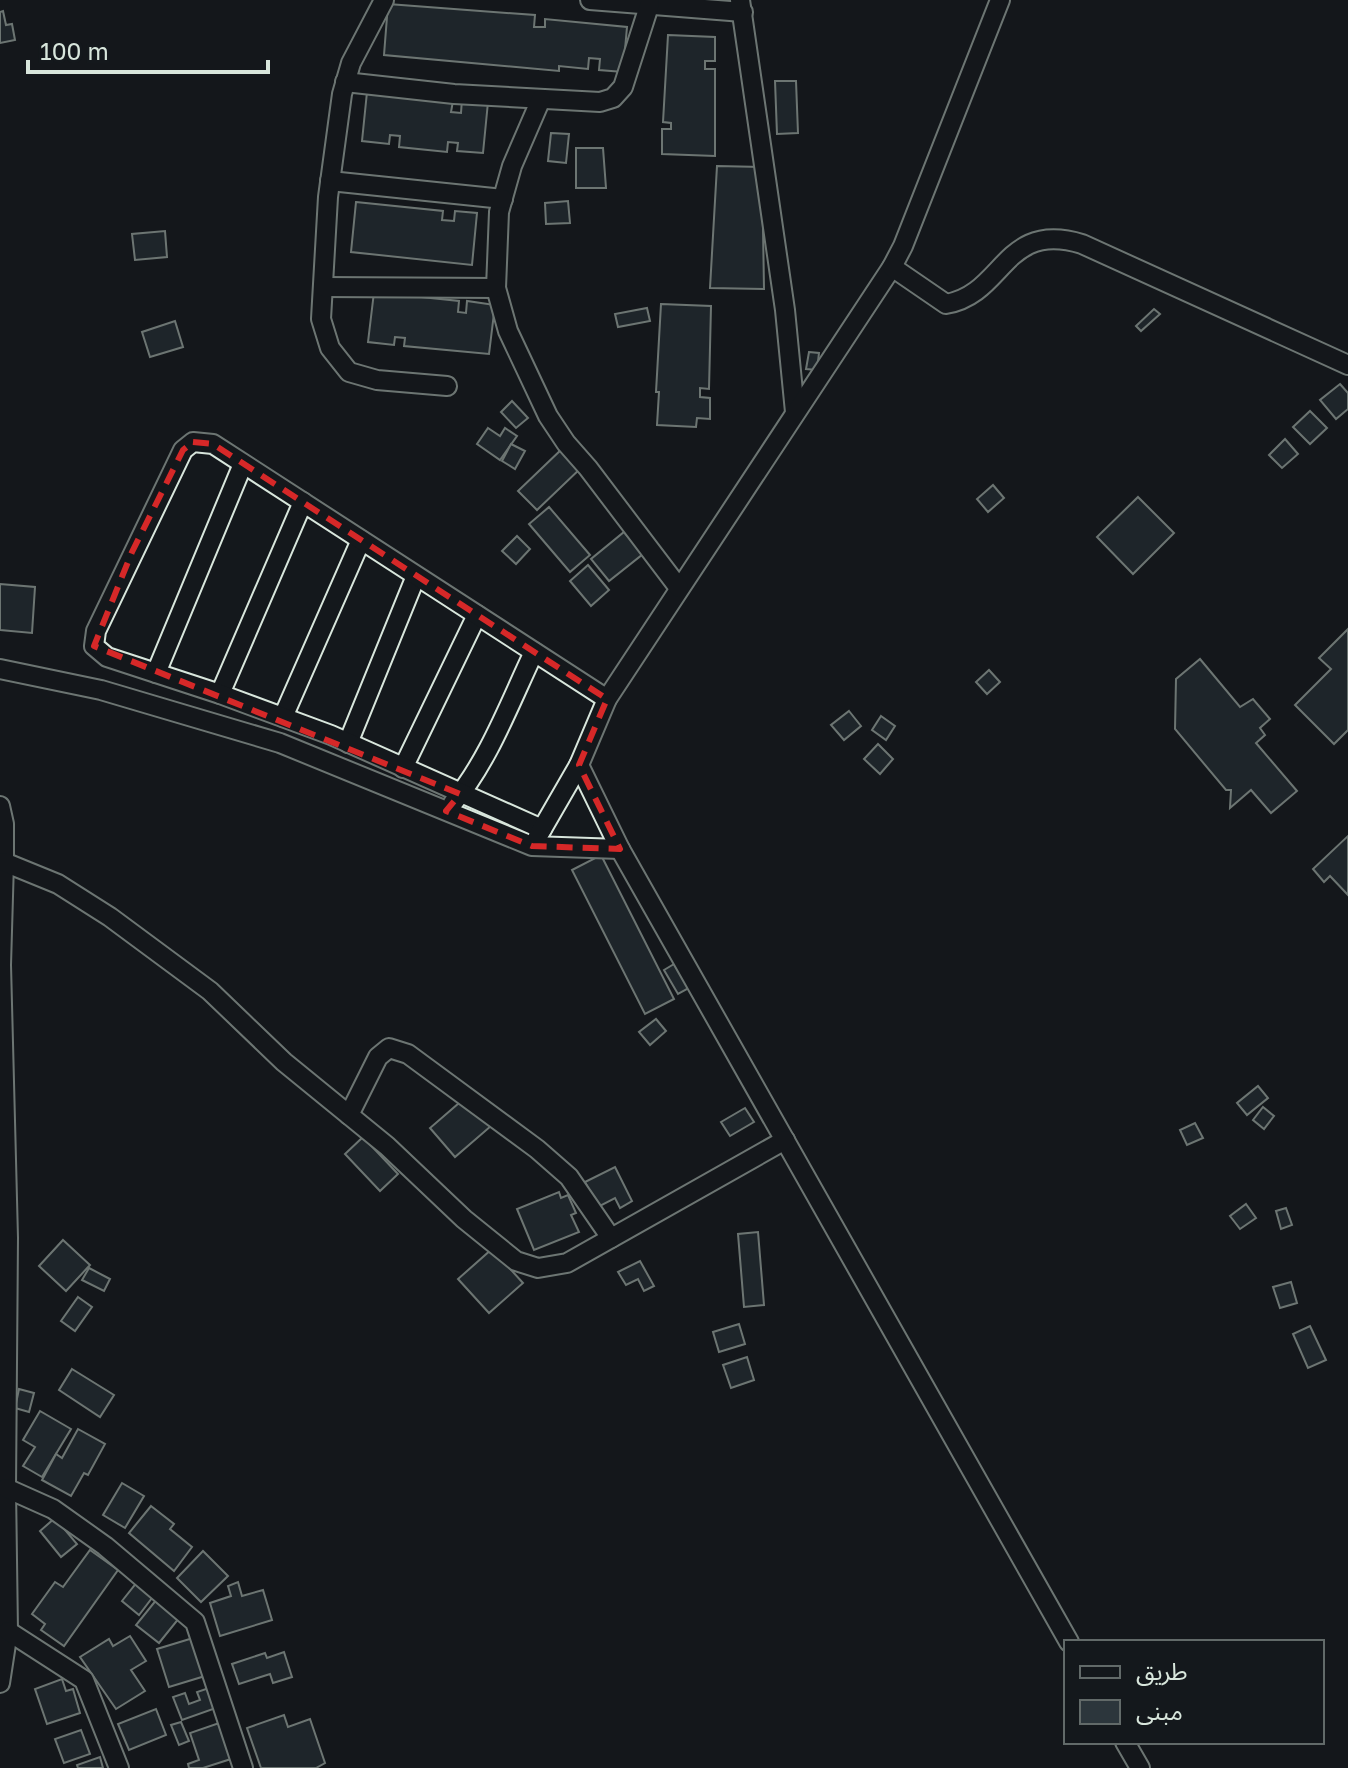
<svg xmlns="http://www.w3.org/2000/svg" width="1348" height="1768" viewBox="0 0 1348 1768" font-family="'Golos Text','Noto Sans Arabic',sans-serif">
<rect width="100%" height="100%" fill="#14181c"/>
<g fill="#2c363c" stroke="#d8e6dc" stroke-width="2">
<path d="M388,4l147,11 -1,12h11v-8l82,8 -4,45 -24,-2 1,-11 -11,-1 -1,11 -29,-3v5l-175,-16z"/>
<path d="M3,11l3,14 6,-1 3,16 -15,3v-31z"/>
<path d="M668,35l47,2v24h-10v8h10v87l-53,-2v-25h9v-6l-8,-1z"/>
<path d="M775,81h21l2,52 -21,1z"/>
<path d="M367,92l86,9 -2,11 10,1 1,-14 26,3 -5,51 -26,-2 1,-8 -10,-1 -1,10 -48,-5 1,-11 -10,-1 -1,9 -27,-3z"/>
<path d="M551,133l18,1 -3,29 -18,-2z"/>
<path d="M576,148h27l3,40h-30z"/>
<path d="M717,166l45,1 2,122 -54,-1z"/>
<path d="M568,201l2,22 -24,1 -1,-21z"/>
<path d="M356,202l87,9 -1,9 12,1 1,-10 22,2 -5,52 -121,-13z"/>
<path d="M165,231l2,26 -32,3 -3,-26z"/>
<path d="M374,292l85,9 -1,11 8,1 1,-12 28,4 -6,49 -85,-8 1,-8 -10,-1 -1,8 -26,-3z"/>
<path d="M661,304l50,2 -2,83 -9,-1v9l10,1v21l-13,-1 -1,9 -39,-2 2,-33h-3z"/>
<path d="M647,308l3,13 -32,6 -3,-13z"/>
<path d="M1154,309l6,5 -19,17 -5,-5z"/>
<path d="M175,321l8,26 -33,10 -8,-25z"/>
<path d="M809,352l10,1 -2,17 -11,-1z"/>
<path d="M1340,384l8,9v16l-12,10 -16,-19z"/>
<path d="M512,401l16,17 -12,10 -15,-16z"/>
<path d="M1310,411l17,17 -17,16 -17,-17z"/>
<path d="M488,428l12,8 5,-8 12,8 -17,24 -23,-16z"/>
<path d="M1285,439l13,15 -16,14 -13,-13z"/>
<path d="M511,444l14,7 -10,18 -13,-8z"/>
<path d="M564,447l19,19 -46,44 -19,-19z"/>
<path d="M993,485l11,13 -16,14 -11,-13z"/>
<path d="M1138,497l36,36 -41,41 -36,-37z"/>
<path d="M549,507l41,48 -20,17 -41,-48z"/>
<path d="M624,532l19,22 -34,27 -18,-22z"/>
<path d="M517,536l13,13 -14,15 -14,-13z"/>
<path d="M588,565l21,25 -18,16 -21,-25z"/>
<path d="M0,584l35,3 -3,46 -32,-3z"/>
<path d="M1348,629v101l-14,14 -39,-39 36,-36 -12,-11z"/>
<path d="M1200,659l40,48 13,-8 17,20 -10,9 5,7 -9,8 41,48 -26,22 -20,-23 -21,18 1,-18h-5l-51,-61 1,-50z"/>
<path d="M989,670l11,12 -13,12 -11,-12z"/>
<path d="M849,711l12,15 -17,14 -13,-15z"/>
<path d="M881,716l14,10 -9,14 -14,-10z"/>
<path d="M878,744l15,15 -13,15 -16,-15z"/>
<path d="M1348,836v59l-18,-19 -6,6 -11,-13z"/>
<path d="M601,855l73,144 -29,15 -73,-144z"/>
<path d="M674,964l15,24 -11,6 -14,-24z"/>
<path d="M656,1019l10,12 -16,14 -11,-13z"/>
<path d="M1258,1086l10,12 -21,17 -10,-12z"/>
<path d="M466,1097l25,29 -36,31 -25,-29z"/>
<path d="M1263,1107l11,9 -10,13 -11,-9z"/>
<path d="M745,1108l9,14 -24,14 -9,-14z"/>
<path d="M1195,1123l8,15 -16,7 -7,-15z"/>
<path d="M363,1137l35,37 -18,17 -35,-37z"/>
<path d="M615,1167l17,34 -12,7 -5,-10 -17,9 -13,-25z"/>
<path d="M559,1192l2,6 7,-3 8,18 -5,2 8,17 -45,18 -17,-41z"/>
<path d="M1246,1204l10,14 -16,11 -10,-13z"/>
<path d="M1286,1208l6,17 -11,4 -5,-18z"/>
<path d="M758,1232l6,73 -20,2 -6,-73z"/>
<path d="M63,1240l27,25 -24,26 -27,-25z"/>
<path d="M492,1249l31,34 -34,30 -31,-34z"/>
<path d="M640,1261l14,25 -10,5 -6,-12 -12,6 -8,-13z"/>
<path d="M89,1268l21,11 -6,12 -22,-11z"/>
<path d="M1291,1282l6,21 -17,5 -7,-21z"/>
<path d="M78,1297l14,10 -17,24 -14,-10z"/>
<path d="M739,1324l6,20 -26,8 -6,-20z"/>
<path d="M1310,1326l16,34 -18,8 -15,-34z"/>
<path d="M747,1357l7,23 -23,8 -8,-23z"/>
<path d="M72,1369l42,26 -14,22 -41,-27z"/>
<path d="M19,1389l15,4 -5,19 -14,-4z"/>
<path d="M40,1411l31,18 -29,48 -19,-11 12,-19 -12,-7z"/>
<path d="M78,1429l27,15 -17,31 -4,-2 -13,23 -29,-16 14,-26 6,4z"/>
<path d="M122,1483l22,13 -19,32 -22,-13z"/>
<path d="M151,1506l23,18 -4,5 22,18 -18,24 -45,-38z"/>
<path d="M55,1518l22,26 -16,13 -21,-26z"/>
<path d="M90,1550l28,20 -54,76 -23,-16 4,-6 -13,-10 23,-32 8,5z"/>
<path d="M203,1551l25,25 -27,26 -24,-24z"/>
<path d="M138,1581l17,13 -16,21 -17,-14z"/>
<path d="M238,1582l4,14 21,-6 9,30 -52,16 -10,-33 21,-7 -3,-10z"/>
<path d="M157,1599l23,18 -21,26 -23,-18z"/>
<path d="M130,1636l16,25 -15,9 14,21 -29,18 -36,-52 29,-18 4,7z"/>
<path d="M193,1638l12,38 -36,11 -12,-38z"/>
<path d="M284,1652l8,25 -19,6 -3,-9 -31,10 -7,-20 33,-11 2,5z"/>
<path d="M62,1679l4,12 7,-2 7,24 -33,11 -12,-35z"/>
<path d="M209,1688l7,20 -34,12 -9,-23 12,-4 4,11 11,-4 -3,-8z"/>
<path d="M156,1709l10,26 -37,15 -11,-26z"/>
<path d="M284,1715l4,12 22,-8 15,44 -9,5h-55l-14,-40z"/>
<path d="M181,1722l8,19 -10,4 -8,-20z"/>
<path d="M222,1722l12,36 -31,10h-14l-1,-4 11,-4 -9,-27z"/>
<path d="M81,1730l9,24 -26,9 -9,-24z"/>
<path d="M100,1757l3,11h-25l-1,-3z"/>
</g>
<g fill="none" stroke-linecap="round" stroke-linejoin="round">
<g stroke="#d8e6dc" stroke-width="22">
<g id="minor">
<path d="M384,0l-33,63 -9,31 -14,103 -7,122 9,29 19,24 28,8 70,6"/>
<path d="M590,0l153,12"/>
<path d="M740,0l45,310 10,102"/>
<path d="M1000,0l-97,246 -11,21 -285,432 -28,66 41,84 449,793"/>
<path d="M345,82l109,12 146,8 13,-4 10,-11 27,-84"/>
<path d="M541,99l-29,67 -13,46 -3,76 12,43 40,85 18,27 22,25 91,120"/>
<path d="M330,181l173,18"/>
<path d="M892,267l54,37c59,-10 57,-84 136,-60l266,121"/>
<path d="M323,287l173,1"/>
<path d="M0,669l101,21 179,53 252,103 88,3"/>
<path d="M156,673l87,-209"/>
<path d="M220,694l83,-192"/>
<path d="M283,717l78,-177"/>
<path d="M348,743l68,-167"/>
<path d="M403,768l74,-153"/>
<path d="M453,803c36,-43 57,-101 81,-151"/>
<path d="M0,806l4,18v38l-3,103 7,273 -2,250 2,143 -8,52"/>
<path d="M542,829l-211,-94 -111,-41 -113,-37 -13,-11 2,-15 87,-181 10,-8 20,2 394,255"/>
<path d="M538,836l41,-71"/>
<path d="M4,862l54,22 52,33 100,74 74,71 103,84 77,73 52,42 22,7 29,-5 218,-123"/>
<path d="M349,1115l29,-58 11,-9 19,6 129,95 32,28 42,61"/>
<path d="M6,1488l47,21 52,37 90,76 48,146"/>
<path d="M8,1631l76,49 35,88"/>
<path d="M1125,1742l15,26"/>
</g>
</g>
<use href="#minor" stroke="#14181c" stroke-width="18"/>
</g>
<path d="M0 0H1348V1768H0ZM193,442l20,2 394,255 -28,66 41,84 -88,-3 -86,-35 14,-17 -366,-148 38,-94 51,-102z" fill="#14181c" fill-opacity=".55" fill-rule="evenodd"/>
<path fill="none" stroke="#d62828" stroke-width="6" stroke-dasharray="16 10" stroke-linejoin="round" d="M193,442l20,2 394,255 -28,66 41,84 -88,-3 -86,-35 14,-17 -366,-148 38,-94 51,-102z"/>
<rect x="1064" y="1640" width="260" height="104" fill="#14181c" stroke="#626a69" stroke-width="2"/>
<rect x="1080" y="1666" width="40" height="12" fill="#14181c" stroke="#626a69" stroke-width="2"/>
<text x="1136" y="1680" font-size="24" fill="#d8e6dc">طريق</text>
<rect x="1080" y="1700" width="40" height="24" fill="#2c363c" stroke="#626a69" stroke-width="2"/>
<text x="1136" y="1720" font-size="24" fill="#d8e6dc">مبنى</text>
<path d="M28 60v12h240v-12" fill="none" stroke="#d8e6dc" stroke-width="4"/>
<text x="40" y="60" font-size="24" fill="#d8e6dc" stroke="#14181c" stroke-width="6" paint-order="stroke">100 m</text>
</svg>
